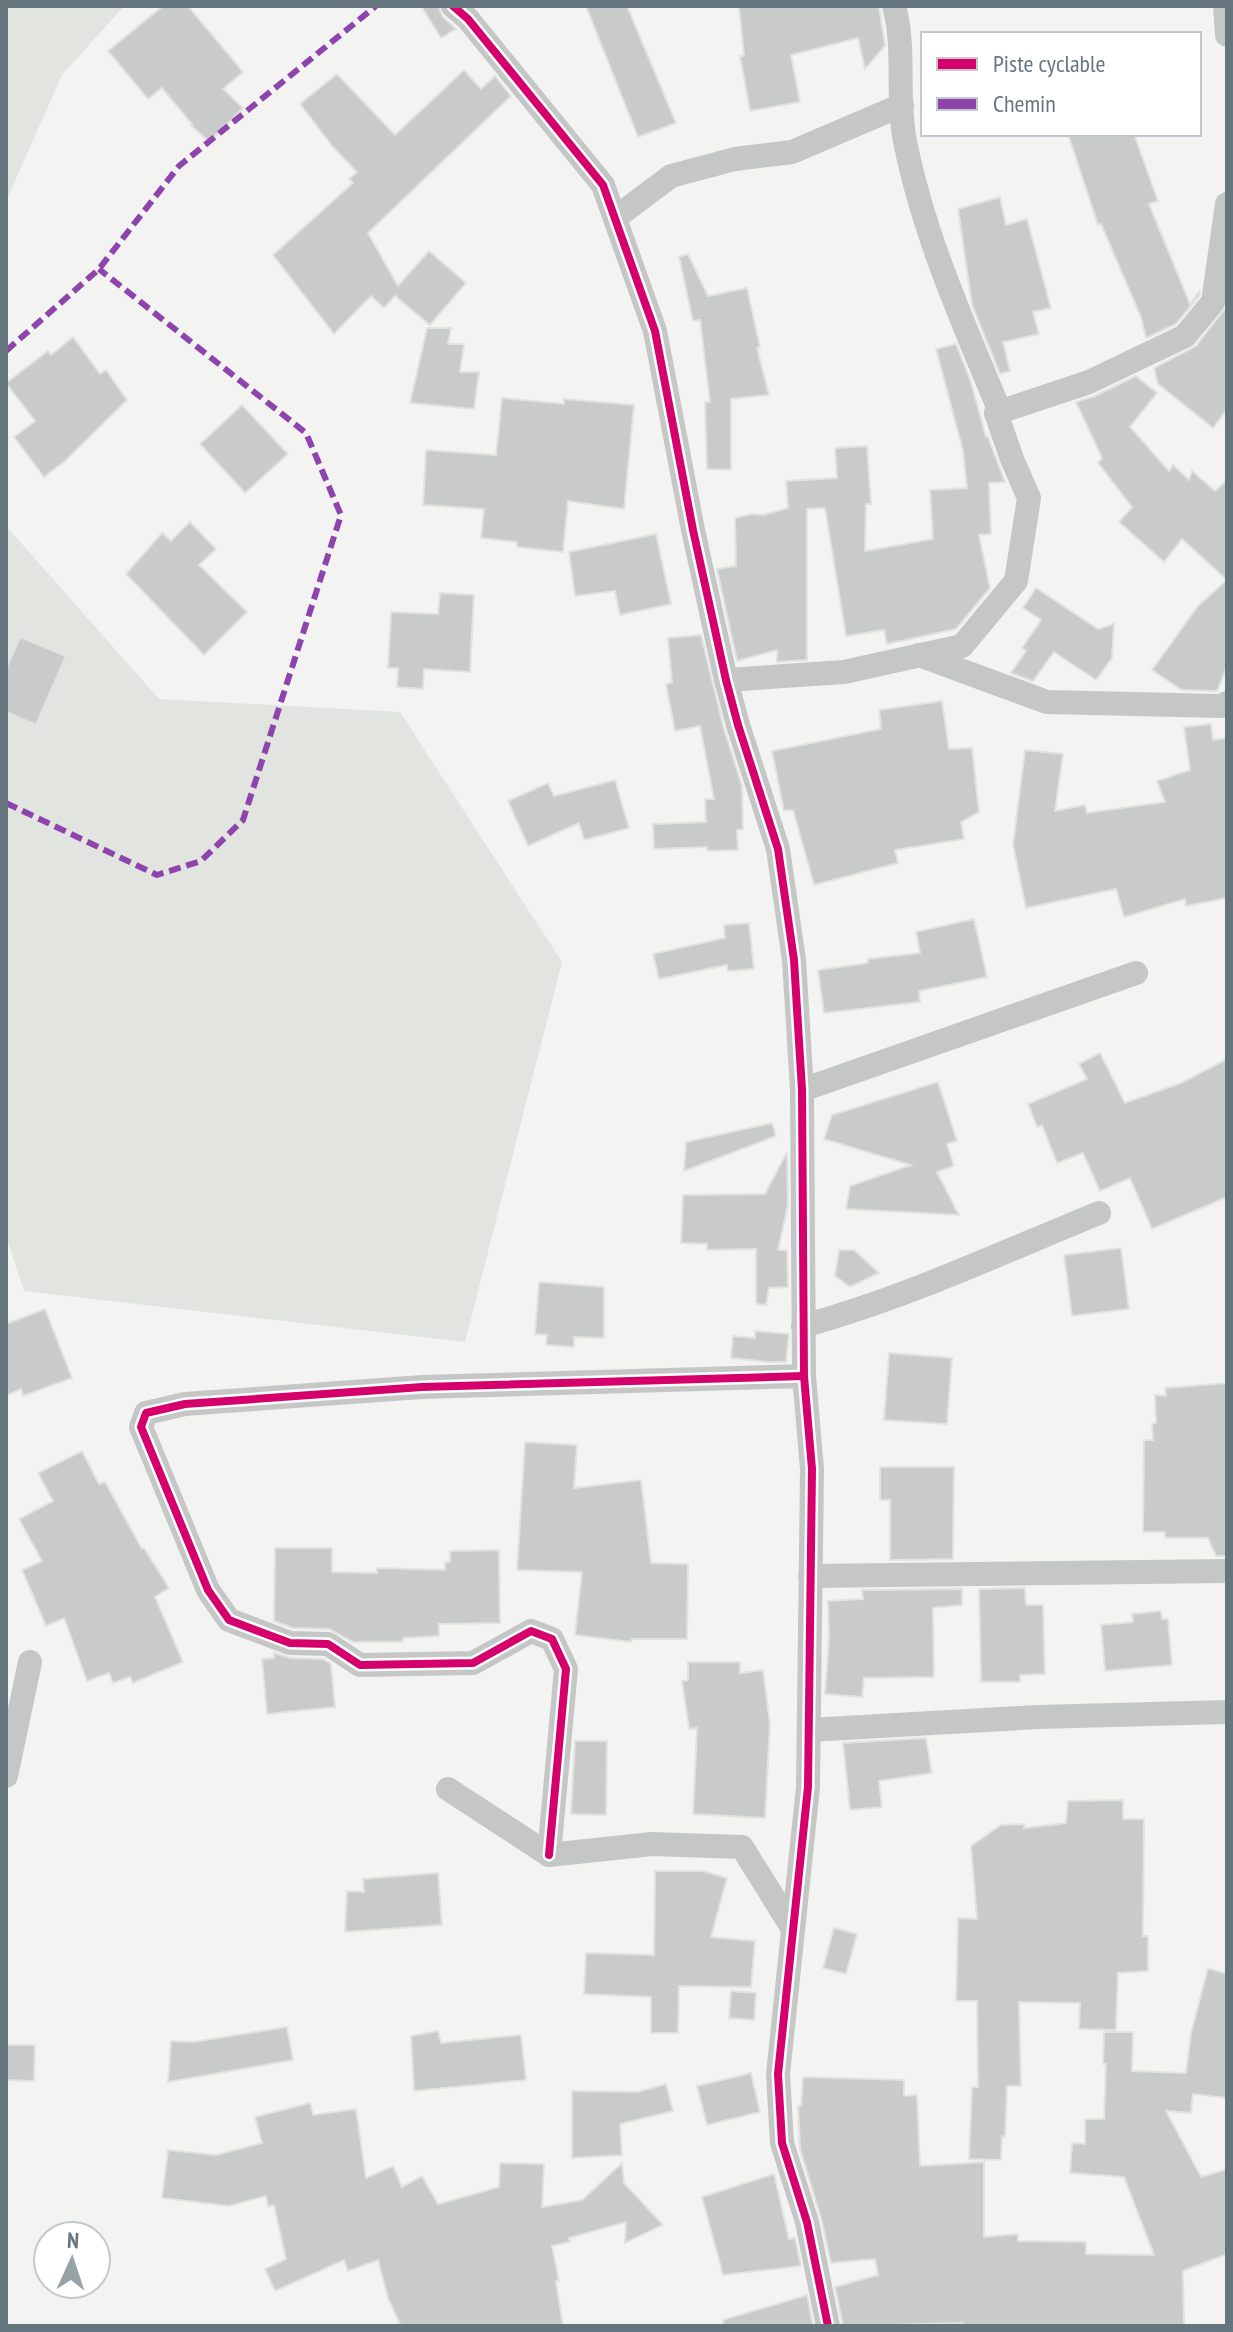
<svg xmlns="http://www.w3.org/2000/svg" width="1233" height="2332" viewBox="0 0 1233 2332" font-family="'PT Sans Narrow',sans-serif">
<rect width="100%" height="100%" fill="#f3f3f1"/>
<g fill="#e2e4df">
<path d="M6,6h118l-62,69 -56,126z"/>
<path d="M6,526l153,173 241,13 162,250 -97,380 -441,-51 -18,-55z"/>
</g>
<g fill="#c9caca" stroke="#e2e2e1" stroke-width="2">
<path d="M163,6h25l55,66 -20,17 20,19 -34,34 -18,-17 1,-1 -30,-36 -14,11 -40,-48z"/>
<path d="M421,6h17l5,11 13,12 -15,9z"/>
<path d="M586,6h41l49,117 -38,14z"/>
<path d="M739,6h140l6,40 -20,23 -7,-31 -67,17 9,47 -50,9 -10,-55h4z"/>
<path d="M464,70l17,19 14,-13 16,20 -143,137 30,53 31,-35 37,32 -36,42 -35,-29 -11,12 -13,-12 -37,38 -61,-79 80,-72 -4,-4 8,-7 -24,-25 -33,-43 37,-30 58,61z"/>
<path d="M1068,134h66l24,67 -9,3 41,100 10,-14 -1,6 -23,28 -30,14 -5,-21 -40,-93 -3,1z"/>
<path d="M1000,197l6,28 21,-6 24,89 -18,4 6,22 -36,8 7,29 -10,3 -28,-69 -14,-96z"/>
<path d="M688,254l20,42 39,-8 13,59 -3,1 12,47 -38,4v71l-24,-1 -2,-67h5l-10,-82 -7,1 -14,-64z"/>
<path d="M1227,306v103l-14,19 -55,-44 -4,-16 42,-22z"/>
<path d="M427,328h24l-3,16h16l-4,28h19l-5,37 -64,-6z"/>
<path d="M73,337l27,37 6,-4 21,30 -62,61 -21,16 -30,-40 21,-16 -29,-38 42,-32 3,4z"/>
<path d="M956,344l15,38 15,55h2l17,45 -16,1 2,51 -12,1 11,53 -34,41 -69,15 -3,-14 -38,6 -21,-128 -18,1v151l-30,2v-12l-40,11 -20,-92 19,-3 -1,-48 16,-4 12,1 25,-7 -2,-27 51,-3 -2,-30 32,-2 4,58h-5l-1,47 68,-12 -3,-49 37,-2 -4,-37 -27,-102z"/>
<path d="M1136,376l21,17 -27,34 39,44 4,-6 16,15 3,-9 23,20 12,-11v186l-10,25 -35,-1 -30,-20 46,-64 29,-26 -45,-41 -18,23 -45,-40 13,-15 -34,-44 4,-5 -26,-56 19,-6z"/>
<path d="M502,398l62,6v-5l70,6 -10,104 -56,-8 -5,51 -46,-5v-5l-36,-4 3,-29 -61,-4 3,-55 70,5z"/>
<path d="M242,405l46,49 -43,39 -45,-49z"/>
<path d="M190,522l26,27 -17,16 48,47 -43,43 -78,-81 36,-41 9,8z"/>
<path d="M656,534l15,70 -51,11 -5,-24 -40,5 -6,-44z"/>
<path d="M1036,588l62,41 16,-5 -2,34 -16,22 -42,-28 -21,29 -22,-8 15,-22 -4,-3 19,-28 -18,-12z"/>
<path d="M440,593l34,2 -4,77 -46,-3 -1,20 -26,-2 1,-19h-10l3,-56 47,2z"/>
<path d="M701,635l23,94 18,57 1,43 -6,1 1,20 -31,1v-4l-53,2 -1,-25 53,-2 -1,-23h9l-14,-73 -25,5 -9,-47 6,-1 -4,-45z"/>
<path d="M20,637l46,19 -30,69 -30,-13v-43z"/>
<path d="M942,701l7,48 23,-1 7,64 -18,10 3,17 -69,11 3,13 -84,22 -21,-75 -9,1 -12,-60 109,-22 -2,-19z"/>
<path d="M1211,724l2,16 14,-2v160l-41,8 -1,-7 -61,18 -8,-28 -90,19 -13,-63 12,-95 38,4 -8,57 30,-6 2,8 78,-11 -8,-21 33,-11 -6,-43z"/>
<path d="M615,780l14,48 -45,12 -5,-17 -51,23 -20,-45 40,-18 6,13z"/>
<path d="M974,919l13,58 -68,14 1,11 -96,11 -6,-43 50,-7v-4l52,-6 -4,-21z"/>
<path d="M749,923l5,46 -26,2 -1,-6 -68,14 -6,-25 72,-16 -1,-13z"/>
<path d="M1100,1053l25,50 56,-20 46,-24v138l-75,32 -22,-51 -30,13 -17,-38 -26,10 -15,-38 -5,2 -9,-23 59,-25 -8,-15z"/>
<path d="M938,1082l19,59 -10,3 7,22 -17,6 22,43 -113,-6 4,-23 61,-21 -87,-26 8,-24z"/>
<path d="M772,1123l4,13 -92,35 2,-29z"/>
<path d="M787,1152l1,53 -10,45h9l1,37 -19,1 -3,17 -10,-1v-55l-49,1v-6l-26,-1 2,-48 82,-1z"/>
<path d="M1121,1248l8,61 -57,7 -8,-61z"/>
<path d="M839,1250h15l25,23 -29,14 -15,-11z"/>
<path d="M539,1282l65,5v51l-30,-1v10l-28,-2 1,-10 -12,-1z"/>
<path d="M45,1309l27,69 -49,18 -2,-7 -15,7v-72z"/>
<path d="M755,1331l34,3 -3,28h-18l-37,-4 2,-22 22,2z"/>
<path d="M889,1353l63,5 -5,66 -63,-4z"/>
<path d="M1227,1383v173h-11l-8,-18h-43v-6h-22l1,-92h9l-1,-16 4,-1 -1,-28 11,1 -1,-8z"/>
<path d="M525,1442l52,3 -3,43 67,-8 10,83 37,1 -1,75h-55l-1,3 -56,-7 7,-63 -65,-2z"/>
<path d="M82,1451l17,33 6,-2 37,67 2,-1 25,40 -14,9 28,65 -50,21 -3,-6 -17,6 -4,-10 -22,8 -23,-63 -18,8 -24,-56 20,-9 -23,-42 34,-18 -15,-28z"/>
<path d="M880,1467h74l-1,92 -63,1v-60h-10z"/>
<path d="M275,1548h57v24l45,1v-5l68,2v-8h5v-11l49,-1 1,73 -61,1v12l-36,2v4h-50l-24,-13 -36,-1 -19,-7z"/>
<path d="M1025,1588l1,17h17l2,69 -25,1v7h-39l-2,-93z"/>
<path d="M962,1589v16l-29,3 1,69 -70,1 -2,19 -37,-3 4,-56 -1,-37 35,-2 -1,-9z"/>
<path d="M1161,1611l1,8h6l4,46 -67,6 -4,-46 32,-3 -1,-8z"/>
<path d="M274,1653l16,5 33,1 8,5 4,43 -68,7 -5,-55 12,-1z"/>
<path d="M688,1662h52v11l23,-3 7,54 -5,94 -72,-4 4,-86 -8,1 -7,-48 6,-1z"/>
<path d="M926,1738l6,35 -53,8 3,26 -32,3 -7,-67z"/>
<path d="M575,1741h32l-1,74 -35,-1z"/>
<path d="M1123,1800v19h21l-1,117h5v35l-30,2 -2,57 -37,-1 1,-26 -61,-1 2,84h-14l-2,51 -3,-1 -1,24 -32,-1 3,-72h6l-1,-86h-21l2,-83 19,1 -6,-73 30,-21 23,-1v4l42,-5 2,-22z"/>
<path d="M655,1871h48l24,7 -16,59 44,4 -4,46 -72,-1 -1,47h-27v-36l-67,-3 2,-41 68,2z"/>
<path d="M438,1873l4,52 -97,7 2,-41 17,1 -1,-13z"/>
<path d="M834,1928l23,6 -11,40 -23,-6z"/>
<path d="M1208,1968l19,6v124l-34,-4 -2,19 -25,-2 35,66 26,-8v85l-44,17 1,55h-221v-3l-120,3 -8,-39 43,-12 -3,-16 -44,4 -10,-45 -21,-69 -2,-43h3l2,-29 101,3v16l13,-1 3,71 64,-4v75l34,-3v7l68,1v12l68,1 -30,-78 -54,-4 2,-30 13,1v-25h19l2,-55h-3l1,-32h29l-1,39 54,2 5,-40z"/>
<path d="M731,1991l25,2 -2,27 -25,-2z"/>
<path d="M287,2027l6,33 -125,22 3,-41 22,1z"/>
<path d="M438,2031l3,12 80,-8 5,45 -112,11 -3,-55z"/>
<path d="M6,2045h29l-1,36 -28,-1z"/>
<path d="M751,2073l9,39 -53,13 -10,-39z"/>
<path d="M666,2084l7,27 -53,13 2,31 -50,3v-67l66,1z"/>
<path d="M310,2103l3,12 43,-6 10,69 27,-12 9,21 20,-11 16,28 61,-17 1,-24 44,1 -2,43 40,-7 40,-37 2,20 39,42 -38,18 1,-21 -57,16 1,4 -18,4 7,35h-3l7,45h-162l-13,-28 -10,-38 -30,11 -4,-11 -69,31 -10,-22 21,-10 -12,-54 -6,2 -2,-11 -37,10 -67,-8 6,-48 48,5 46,-12 -7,-26z"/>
<path d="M774,2174l15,65 6,-1 6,28 -78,9 -21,-78z"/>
<path d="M807,2295l6,31h-89l-1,-6z"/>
</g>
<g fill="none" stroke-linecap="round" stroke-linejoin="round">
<g stroke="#c5c7c7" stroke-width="24">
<path d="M453,6l15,13 135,166 52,146 38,199 33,150 12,45 40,124 16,111 8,130 2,286 8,93 -4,318 -30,287 4,69 25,79 21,104"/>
<path d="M1225,6l2,29"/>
<path d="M615,218l56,-42 64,-17 57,-7 110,-47"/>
<path d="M996,413l93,-31 96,-46 28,-34 14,-98"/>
<path d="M919,655l128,47 174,4 6,-3"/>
<path d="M726,680l118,-8 118,-26 54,-65 13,-83 -17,-39 -16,-46 2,-6c-36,-87 -75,-174 -93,-266 -9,-44 1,-92 -11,-135"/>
<path d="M802,1090l334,-117"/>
<path d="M803,1326c102,-28 198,-73 296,-113"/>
<path d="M810,1576l417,-5"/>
<path d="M809,1730l229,-13 189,-5"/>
<path d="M6,1776l24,-114"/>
<path d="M448,1789l101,66 103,-11 90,3 51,82"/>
<path d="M549,1855l17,-186 -14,-30 -21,-8 -58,32 -113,2 -32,-21 -38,-1 -61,-23 -21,-30 -67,-163 5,-14 39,-9 237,-17 382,-11"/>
</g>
<g stroke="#8e44ad" stroke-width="6" stroke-dasharray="12 6" stroke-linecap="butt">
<path d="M6,351l93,-82 80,-103 197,-160"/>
<path d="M6,803l151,72 44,-14 42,-41 98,-305 -35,-82 -207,-164"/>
</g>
<g stroke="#fff" stroke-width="13">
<g id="cycleway">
<path d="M453,6l15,13 135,166 52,146 38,199 33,150 12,45 40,124 16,111 8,130 2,286 8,93 -4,318 -30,287 4,69 25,79 21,104"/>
<path d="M549,1855l17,-186 -14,-30 -21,-8 -58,32 -113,2 -32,-21 -38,-1 -61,-23 -21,-30 -67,-163 5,-14 39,-9 237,-17 382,-11"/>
</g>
</g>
<use href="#cycleway" stroke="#d6006c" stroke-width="8"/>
</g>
<rect width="1233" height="2332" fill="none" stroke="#66767e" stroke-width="16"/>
<rect x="921" y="32" width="280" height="104" fill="#ffffff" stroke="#c2c8cb" stroke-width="2"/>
<rect x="937" y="58" width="40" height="12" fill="#d6006c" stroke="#c2c8cb" stroke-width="2"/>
<text x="993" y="72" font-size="24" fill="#66767e">Piste cyclable</text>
<rect x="937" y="98" width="40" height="12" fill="#8e44ad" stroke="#c2c8cb" stroke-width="2"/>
<text x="993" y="112" font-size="24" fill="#66767e">Chemin</text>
<g transform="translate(72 2260) rotate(3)"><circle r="38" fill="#ffffff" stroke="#c2c8cb" stroke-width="2"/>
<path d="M0-6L14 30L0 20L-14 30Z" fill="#97a2a6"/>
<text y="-12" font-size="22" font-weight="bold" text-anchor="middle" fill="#66767e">N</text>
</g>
</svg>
